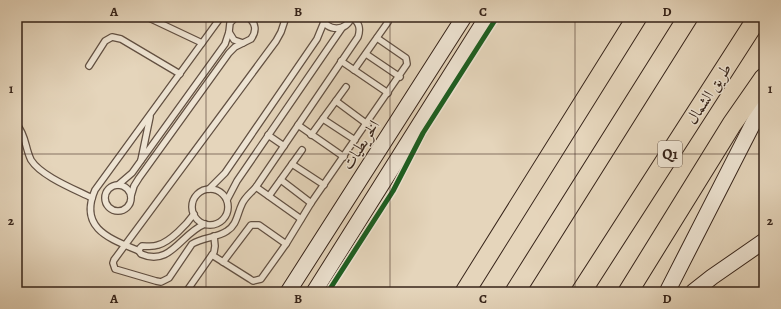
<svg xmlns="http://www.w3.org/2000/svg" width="781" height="309" viewBox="0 0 781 309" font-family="Alegreya,Amiri,serif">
<rect width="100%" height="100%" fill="#e5d5bb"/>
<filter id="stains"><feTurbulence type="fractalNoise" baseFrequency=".005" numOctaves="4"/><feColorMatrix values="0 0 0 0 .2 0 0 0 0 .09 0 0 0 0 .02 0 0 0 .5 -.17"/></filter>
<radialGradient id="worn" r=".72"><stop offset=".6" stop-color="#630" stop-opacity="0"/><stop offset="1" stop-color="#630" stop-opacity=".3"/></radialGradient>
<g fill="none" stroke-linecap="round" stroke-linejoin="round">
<g stroke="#625042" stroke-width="8">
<g id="service">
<path d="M147,17l55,26"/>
<path d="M236,17l-6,6 -1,9 5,8 9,3 8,-4c6,-8 5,-16 -3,-22"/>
<path d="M286,17l-5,15 -5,9 -162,219 -1,3 2,6 41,12 5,1 8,-4 23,-34c11,-7 25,-6 35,-13 10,-6 10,-17 15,-27 3,-7 9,-11 14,-17l102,-150c3,-9 1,-14 -6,-20"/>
<path d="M321,17c7,15 24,15 31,0"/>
<path d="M366,54l34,23"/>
<path d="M341,61l47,32"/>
<path d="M89,66l16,-25 7,-4 9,2 59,35"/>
<path d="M354,70l34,-48"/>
<path d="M336,101l31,23"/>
<path d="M323,119l32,21"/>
<path d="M17,125c9,10 8,23 14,35 10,16 43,29 61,38"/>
<path d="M298,125l46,32"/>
<path d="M268,135l16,11"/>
<path d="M311,135l35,-48"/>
<path d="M141,160l9,-43"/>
<path d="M292,164l32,21"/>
<path d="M281,180l30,23"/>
<path d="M118,185l14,-12 93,-129 4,-12"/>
<circle cx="118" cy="198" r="13"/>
<path d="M256,187l45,32"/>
<path d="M209,189l16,-16 92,-134 7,-17"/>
<circle cx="210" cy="207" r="18"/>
<path d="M131,196l3,-10 5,-8 90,-125 6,-6 8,-4"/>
<path d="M269,196l33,-46"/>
<path d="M227,200l10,-19 105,-153"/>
<path d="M194,214c-7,10 -24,28 -36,31 -5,2 -10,1 -16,1l-2,2 -1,3 2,3c30,13 40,-21 64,-30"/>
<path d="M139,251c-28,-12 -61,-22 -44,-61l126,-173"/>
<path d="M212,255l38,24 3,2 8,-2 25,-35 25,-41 96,-139 -1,-6 -29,-20"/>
<path d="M223,262l28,-37h8l27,19"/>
<path d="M186,292l28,-40 1,-6 -1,-10"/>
</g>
</g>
<g stroke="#362319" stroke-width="17">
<g id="secondary">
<path d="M288,292l176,-275"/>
<path d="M314,292l173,-275"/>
<path d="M667,292l97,-190"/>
<path d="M693,292l19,-15 52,-36"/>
</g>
</g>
<g stroke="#362319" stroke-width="21">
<g id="motorway">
<path d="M465,292l172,-275"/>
<path d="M515,292l173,-275"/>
<path d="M581,292l177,-275"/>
<path d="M628,292l104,-168 32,-46"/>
</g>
</g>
<use href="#service" stroke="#eee4d3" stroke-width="5.5"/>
<use href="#secondary" stroke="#eee4d3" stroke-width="15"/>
<use href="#motorway" stroke="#e5d5bb" stroke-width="19"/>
<g stroke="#eee4d3" stroke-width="8">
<path id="cycleway" d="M328,292l65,-101 30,-58 74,-116"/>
</g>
<use href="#cycleway" stroke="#1b5e20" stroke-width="5"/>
</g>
<path fill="none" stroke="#362319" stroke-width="1" stroke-opacity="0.55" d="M206,17v275M390,17v275M575,17v275M17,154h747"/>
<g text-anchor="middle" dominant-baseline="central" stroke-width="3" stroke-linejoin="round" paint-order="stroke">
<rect fill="#eee4d3" stroke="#6d5d51" stroke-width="1" x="658" y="141" width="24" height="26" rx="3"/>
<g font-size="15" font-weight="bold" fill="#362319">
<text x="670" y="154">Q1</text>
</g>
<g font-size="16" fill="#362319" stroke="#eee4d3">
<text transform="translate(709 94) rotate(-57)">طريق الشمال</text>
<text transform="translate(361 145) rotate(-57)">الخريطيات</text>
</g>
</g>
<rect width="781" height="309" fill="none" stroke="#e5d5bb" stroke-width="44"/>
<rect x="22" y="22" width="737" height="265" fill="none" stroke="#362319" stroke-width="1.5"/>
<g font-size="13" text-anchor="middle" font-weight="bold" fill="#362319">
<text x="114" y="16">A</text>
<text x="298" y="16">B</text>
<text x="483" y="16">C</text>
<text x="667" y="16">D</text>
<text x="11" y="93">1</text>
<text x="770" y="93">1</text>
<text x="11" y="225">2</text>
<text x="770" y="225">2</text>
<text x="114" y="303">A</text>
<text x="298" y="303">B</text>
<text x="483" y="303">C</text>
<text x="667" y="303">D</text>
</g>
<rect width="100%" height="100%" filter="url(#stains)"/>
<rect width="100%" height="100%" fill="url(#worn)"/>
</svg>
